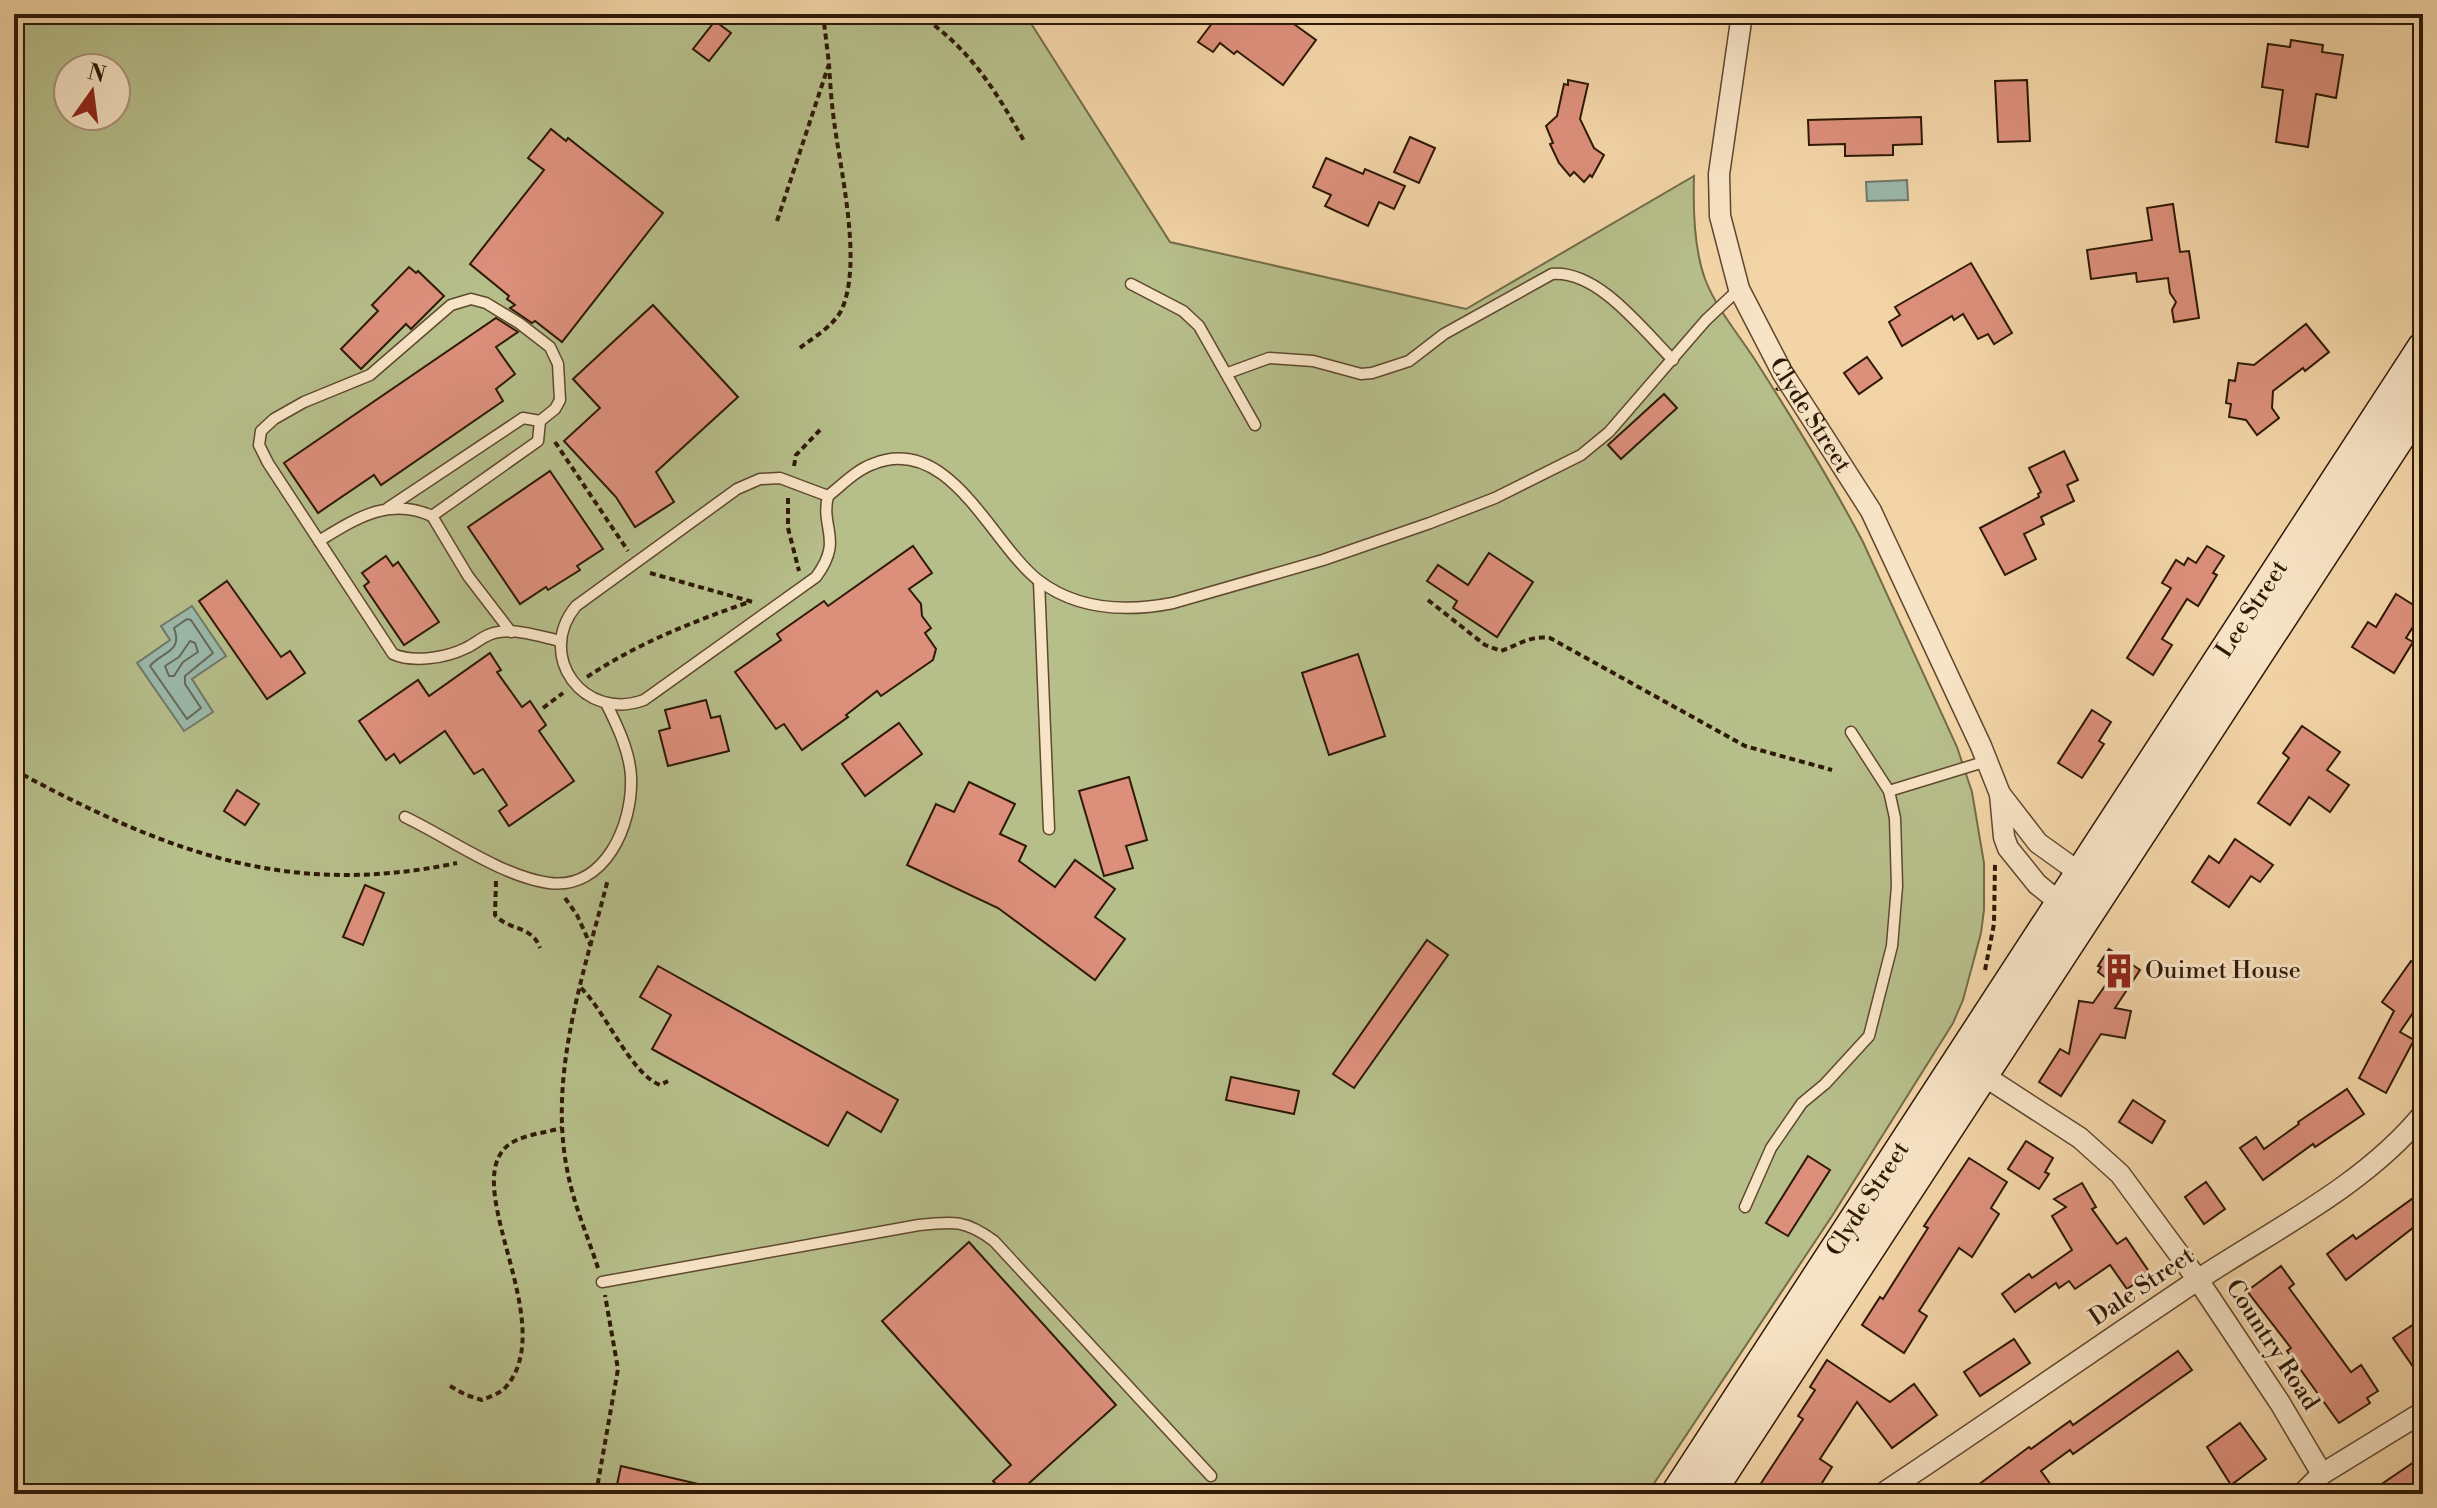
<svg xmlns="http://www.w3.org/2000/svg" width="2437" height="1508" viewBox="0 0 2437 1508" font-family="'Libre Bodoni',serif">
<rect width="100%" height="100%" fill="#f2d4a6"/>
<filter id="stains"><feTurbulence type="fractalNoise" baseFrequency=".0025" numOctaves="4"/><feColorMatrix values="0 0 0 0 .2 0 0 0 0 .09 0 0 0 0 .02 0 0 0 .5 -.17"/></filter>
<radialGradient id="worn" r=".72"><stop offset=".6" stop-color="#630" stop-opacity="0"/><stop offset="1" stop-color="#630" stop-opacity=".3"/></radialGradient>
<path fill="#b6be8a" stroke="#726c48" stroke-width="2" fill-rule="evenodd" d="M14,14h1011l145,228 296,67 228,-133c-1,32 0,73 11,103 12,31 35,57 52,84 37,58 74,118 106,179l94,205 15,45 12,71v47l-3,23 -18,67 -10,23 -121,193 -185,278h-1633zM68,68h48v48h-48z"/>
<g fill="#9bb8aa" stroke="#6f7868" stroke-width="2">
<path d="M1907,180l1,20 -41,1 -1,-19z"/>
<path d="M192,606l34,50 -34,23 21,33 -29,19 -47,-68 33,-23 -9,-14z"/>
</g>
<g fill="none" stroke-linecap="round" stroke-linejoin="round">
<g stroke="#646858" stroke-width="2">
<path d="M187,619l4,1 22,33 -28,23v8l16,24 -14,11 -37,-53c13,-15 33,-14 24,-38z"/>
<path d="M190,641l5,2 3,9 -15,10 -9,14h-5l-4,-10 14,-9z"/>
</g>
</g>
<g fill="#dc8f7b" stroke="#2e1906" stroke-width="2">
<path d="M1219,14h61l36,26 -33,45 -46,-34 -3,3 -14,-11 -7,9 -15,-10z"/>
<path d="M715,21l16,12 -22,28 -16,-12z"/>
<path d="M2291,40l32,5 -1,7 21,3 -7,43 -20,-4 -8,53 -32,-5 7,-52 -21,-3 6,-43 22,3z"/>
<path d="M1568,80l20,4 -8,35 14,29 10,7 -12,22 -2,-2 -6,7 -10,-10 -4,4 -11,-13 -9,-19 3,-1 -7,-17 11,-10 7,-32 4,1z"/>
<path d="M2027,80l3,61 -32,1 -3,-61z"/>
<path d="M1921,117l1,27 -29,1v10l-48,1v-12l-36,1 -1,-25z"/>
<path d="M551,129l15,12 2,-3 95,75 -101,129 -27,-21 -3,2 -22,-15 5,-3 -8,-6 2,-3 -39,-32 74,-94 -16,-12z"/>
<path d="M1410,137l25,11 -16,35 -25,-11z"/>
<path d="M1326,158l37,16 2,-5 40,17 -11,23 -15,-7 -11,24 -43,-20 6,-11 -18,-8z"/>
<path d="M2173,204l7,48 9,-1 10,67 -25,4 -2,-12 4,-8 -6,-9 -2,-15 -31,4 -1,-9 -45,6 -4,-29 65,-10 -5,-32z"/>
<path d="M1971,263l41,70 -18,11 -6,-10 -10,5 -15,-25 -9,6 -2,-4 -50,30 -13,-24 11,-7 -5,-8z"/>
<path d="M409,267l7,6 2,-2 26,25 -33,33 -5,-5 -45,45 -20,-20 37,-38 -6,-6z"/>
<path d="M653,305l85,92 -82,75 18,30 -39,25 -19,-30 -52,-56 36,-33 -27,-29z"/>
<path d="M496,318l22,14 -22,15 19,27 -19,15 7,12 -122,84 -7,-10 -56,38 -34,-50z"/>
<path d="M2306,324l23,28 -24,19 -2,-3 -30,23 -1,17 7,10 -22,17 -11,-15 -17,-3 2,-13 -5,-1 3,-23 6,1 3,-18 16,2z"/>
<path d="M1867,357l15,21 -23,16 -15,-21z"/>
<path d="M1664,394l13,14 -56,51 -13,-14z"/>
<path d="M2064,451l14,29 -11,5 7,16 -33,16 3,7 -20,10 12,25 -31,16 -25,-47 59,-31 -1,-3 3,-2 -12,-24z"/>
<path d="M550,471l53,78 -26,17 3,4 -32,20 -2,-3 -26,17 -52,-77z"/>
<path d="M913,546l19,27 -23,16 12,15 1,12 9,12 -6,5 11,16 -3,11 -52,36 -4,-5 -31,24 2,2 -46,33 -18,-26 -8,5 -41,-57 46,-32 -4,-6 47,-33 4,5z"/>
<path d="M2207,546l17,10 -11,17 4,2 -19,31 -11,-7 -25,40 10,6 -19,30 -26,-17 44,-70 -9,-5 14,-23 8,5 4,-7 8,5z"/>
<path d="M1489,553l44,29 -36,55 -44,-29 4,-7 -30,-20 11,-16 30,20z"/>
<path d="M386,556l7,10 5,-4 41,60 -35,23 -40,-59 5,-4 -7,-9z"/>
<path d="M227,581l54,76 9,-6 15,22 -38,26 -68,-98z"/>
<path d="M2396,594l27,17 -17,27 7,4 -19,31 -42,-26 16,-25 8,5z"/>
<path d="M490,653l11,17 -4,2 25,35 8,-6 16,24 -7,6 35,50 -65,45 -10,-15 8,-6 -24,-36 -9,5 -29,-43 -45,32 -6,-9 -8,6 -27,-39 59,-41 11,16z"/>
<path d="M1358,654l27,82 -56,19 -27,-82z"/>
<path d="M706,700l5,18 9,-2 9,35 -61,15 -9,-35 11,-3 -5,-18z"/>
<path d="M2092,710l19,12 -12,19 5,3 -22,34 -24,-15z"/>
<path d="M899,723l23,31 -57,42 -23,-32z"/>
<path d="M2302,726l38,26 -13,18 22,15 -19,27 -21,-15 -19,28 -32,-22 31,-45 -6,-5z"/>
<path d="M1129,777l18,63 -21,6 7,22 -29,8 -25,-85z"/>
<path d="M969,782l46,22 -15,30 26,12 -7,15 36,26 20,-27 40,29 -20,28 30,22 -30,41 -97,-72 -91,-43 29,-61 18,8z"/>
<path d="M237,790l22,14 -14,21 -21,-14z"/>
<path d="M2235,839l38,26 -13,17 -9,-6 -22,31 -37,-25 17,-26 10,7z"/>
<path d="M365,885l19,8 -21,52 -20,-8z"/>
<path d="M1427,940l21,15 -94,133 -21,-14z"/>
<path d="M2109,949l31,21 -25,38 16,3 -6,27 -24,-4 -40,62 -22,-14 21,-33 9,5 10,-53 14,2 16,-23 -11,-8 3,-5 -3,-1z"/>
<path d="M2411,961l12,8v29l-23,34 14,8 -28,53 -27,-15 35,-67 -12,-9z"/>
<path d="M658,966l240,134 -17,32 -34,-20 -19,34 -176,-97 19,-34 -31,-18z"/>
<path d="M1231,1077l68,14 -5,23 -68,-14z"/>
<path d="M2347,1089l17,25 -49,33 -2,-3 -50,36 -23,-32 16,-11 8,12 35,-25 -1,-2z"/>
<path d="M2133,1100l32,21 -13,22 -33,-21z"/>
<path d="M2026,1141l27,17 -8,14 4,2 -10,15 -31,-20z"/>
<path d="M1808,1156l22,14 -42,66 -22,-13z"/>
<path d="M1969,1158l38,24 -16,26 8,6 -27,43 -13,-9 -40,63 8,5 -23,37 -42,-28 18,-28 3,2 45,-71 -4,-2z"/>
<path d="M2206,1182l19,27 -21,15 -19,-27z"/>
<path d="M2082,1183l14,24 -4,2 25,35 9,-6 24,35 -23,16 -17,-24 -35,24 -6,-8 -10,7 -3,-5 -41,29 -13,-18 27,-20 3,4 40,-28 -20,-34 14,-9 -12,-8z"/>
<path d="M2423,1191v29l-77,60 -19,-26 26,-19 3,4z"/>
<path d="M969,1242l147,163 -99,89h-12l-12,-13 18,-16 -129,-144z"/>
<path d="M2281,1266l13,18 -5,4 62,84 10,-7 17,26 -11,7 3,5 -31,20 -52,-72 4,-3 -44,-57z"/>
<path d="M2423,1318v63l-30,-43z"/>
<path d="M2014,1339l16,24 -50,33 -16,-24z"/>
<path d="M2178,1351l14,19 -119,84 -3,-4 -29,21 10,14 -13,9h-72l63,-47 2,2 39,-28 3,4z"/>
<path d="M1827,1360l63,42 24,-18 23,31 -45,33 -35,-46 -37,57 12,8 -17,27h-61l49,-75 -5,-3 17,-26 -5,-3z"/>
<path d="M2240,1423l26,36 -35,26 -24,-38z"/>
<path d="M2423,1456v38h-56z"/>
<path d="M621,1466l90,21 -1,7h-95z"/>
</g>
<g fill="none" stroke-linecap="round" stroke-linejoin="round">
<g stroke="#5f482e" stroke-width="13">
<g id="lane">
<path d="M1131,284l52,27 16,15 56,99"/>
<path d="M1228,373l41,-15 44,3 48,13 11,-1 37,-12 35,-27 108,-60c46,-4 90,55 121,86"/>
<path d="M540,421l15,-12 5,-9 -2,-36 -8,-17 -31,-24 -33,-20 -15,-4 -20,6 -81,70 -66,27 -30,17 -13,12 -2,14 9,18 125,191c20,9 53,4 73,-6 11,-5 20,-15 33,-16 20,-3 43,5 62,9"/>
<path d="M780,478l48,18c-8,33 16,43 -12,81l-172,123c-60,22 -109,-44 -68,-94l161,-117 23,-10z"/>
<path d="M828,496c14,-11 28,-26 45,-32 76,-31 118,79 165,116 39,30 89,32 135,23l150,-43 107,-37 65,-25 86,-43 28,-23 97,-112 33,-31"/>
<path d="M432,516l36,60 43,56"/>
<path d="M319,541c36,-22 70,-45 113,-25l106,-75 2,-20 -17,-3 -135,90"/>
<path d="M1039,581l10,248"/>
<path d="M1889,791l98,-30"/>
<path d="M405,817c44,21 96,59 144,66 56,7 84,-58 82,-106 -1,-25 -14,-52 -25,-74"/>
<path d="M1745,1207l26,-59 31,-45 23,-19 44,-48 23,-90 5,-60 -2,-68 -6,-27 -38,-59"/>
<path d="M602,1282l317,-57c34,-4 47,-5 75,16l217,235"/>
</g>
</g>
<g stroke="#5f482e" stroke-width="23">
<g id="street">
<path id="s1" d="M1742,14l-23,160 1,42 19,73 43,83 89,139 110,235 19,48 4,43 4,11 29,36 33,27"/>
<path d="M2000,794l38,49 53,38"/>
<path d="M1972,1068l108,70 40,36 78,106 82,123 42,71"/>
<path d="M1882,1494c107,-71 211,-144 317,-215 76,-50 166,-94 224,-165"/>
<path d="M2302,1494l20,-20 101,-62"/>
</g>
</g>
<g stroke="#2e1906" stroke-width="33">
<g id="secondary">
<path id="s2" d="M1676,1494l747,-1147"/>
<path d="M1709,1494l714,-1093"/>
</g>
</g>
<g stroke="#2e1906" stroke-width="4" stroke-dasharray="6 4" stroke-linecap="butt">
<path d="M918,14c50,32 77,75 106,127"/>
<path d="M777,221l52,-157 -6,-50"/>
<path d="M800,348c14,-11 32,-21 41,-37 23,-48 -2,-145 -8,-198 -2,-16 -3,-33 -4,-49"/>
<path d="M555,442l73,109"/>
<path d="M794,466l2,-11 24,-25"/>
<path d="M788,498v30l11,43"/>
<path d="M650,573l103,29"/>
<path d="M1428,600l57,45 16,6c17,-6 30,-16 49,-13l195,108 87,24"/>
<path d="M587,677c51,-34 105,-55 162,-75"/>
<path d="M543,708l20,-15"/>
<path d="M14,770c149,80 271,129 443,93"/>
<path d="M496,881l-1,34c14,16 37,10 45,33"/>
<path d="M565,898l12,17 14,31"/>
<path d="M1985,970l9,-46 1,-60"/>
<path d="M581,988c25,24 49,85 79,97l8,-4"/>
<path d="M598,1268c-10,-31 -24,-63 -30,-94 -21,-98 16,-200 40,-295"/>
<path d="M450,1386l16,9 16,5c7,-3 16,-6 22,-11 58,-61 -42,-197 1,-241 12,-13 40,-15 57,-20"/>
<path d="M596,1494l22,-125 -13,-74"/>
</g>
<use href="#lane" stroke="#f7e3c5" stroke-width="10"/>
<use href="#street" stroke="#f7e3c5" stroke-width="20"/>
<use href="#secondary" stroke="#f7e3c5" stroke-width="30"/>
</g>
<defs>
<g id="building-bare" transform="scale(2.76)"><path d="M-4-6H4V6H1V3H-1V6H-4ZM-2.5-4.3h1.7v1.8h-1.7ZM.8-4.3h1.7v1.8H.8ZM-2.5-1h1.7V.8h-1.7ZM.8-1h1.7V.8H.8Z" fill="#8f2418" stroke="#f7e3c5" stroke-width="2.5" paint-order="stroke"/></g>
</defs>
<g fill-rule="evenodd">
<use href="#building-bare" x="2119" y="971"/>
</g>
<g text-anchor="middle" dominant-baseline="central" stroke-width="6" stroke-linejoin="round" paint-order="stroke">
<g font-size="24" fill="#2e1906" stroke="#f7e3c5">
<text stroke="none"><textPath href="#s1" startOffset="424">Clyde Street</textPath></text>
<text stroke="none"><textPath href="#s2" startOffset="1056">Lee Street</textPath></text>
<text stroke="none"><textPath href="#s2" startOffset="352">Clyde Street</textPath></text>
<text transform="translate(2142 1287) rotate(-34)">Dale Street</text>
<text transform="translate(2272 1345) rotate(57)">Country Road</text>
</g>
<g font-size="24" fill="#2e1906" stroke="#f7e3c5" text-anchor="start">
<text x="2145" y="971">Ouimet House</text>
</g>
</g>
<rect width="2437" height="1508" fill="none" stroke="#f2d4a6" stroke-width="48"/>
<rect x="16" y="16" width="2405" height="1476" fill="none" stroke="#2e1906" stroke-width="4"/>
<rect x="24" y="24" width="2389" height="1460" fill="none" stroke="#2e1906" stroke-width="2"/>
<g transform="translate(92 92) rotate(14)"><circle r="38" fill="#f7e3c5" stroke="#a79279" stroke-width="2"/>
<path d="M0-6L14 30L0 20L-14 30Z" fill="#8f2418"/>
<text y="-12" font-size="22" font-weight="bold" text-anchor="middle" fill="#2e1906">N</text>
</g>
<rect width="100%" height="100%" filter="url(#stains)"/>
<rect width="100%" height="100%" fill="url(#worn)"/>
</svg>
